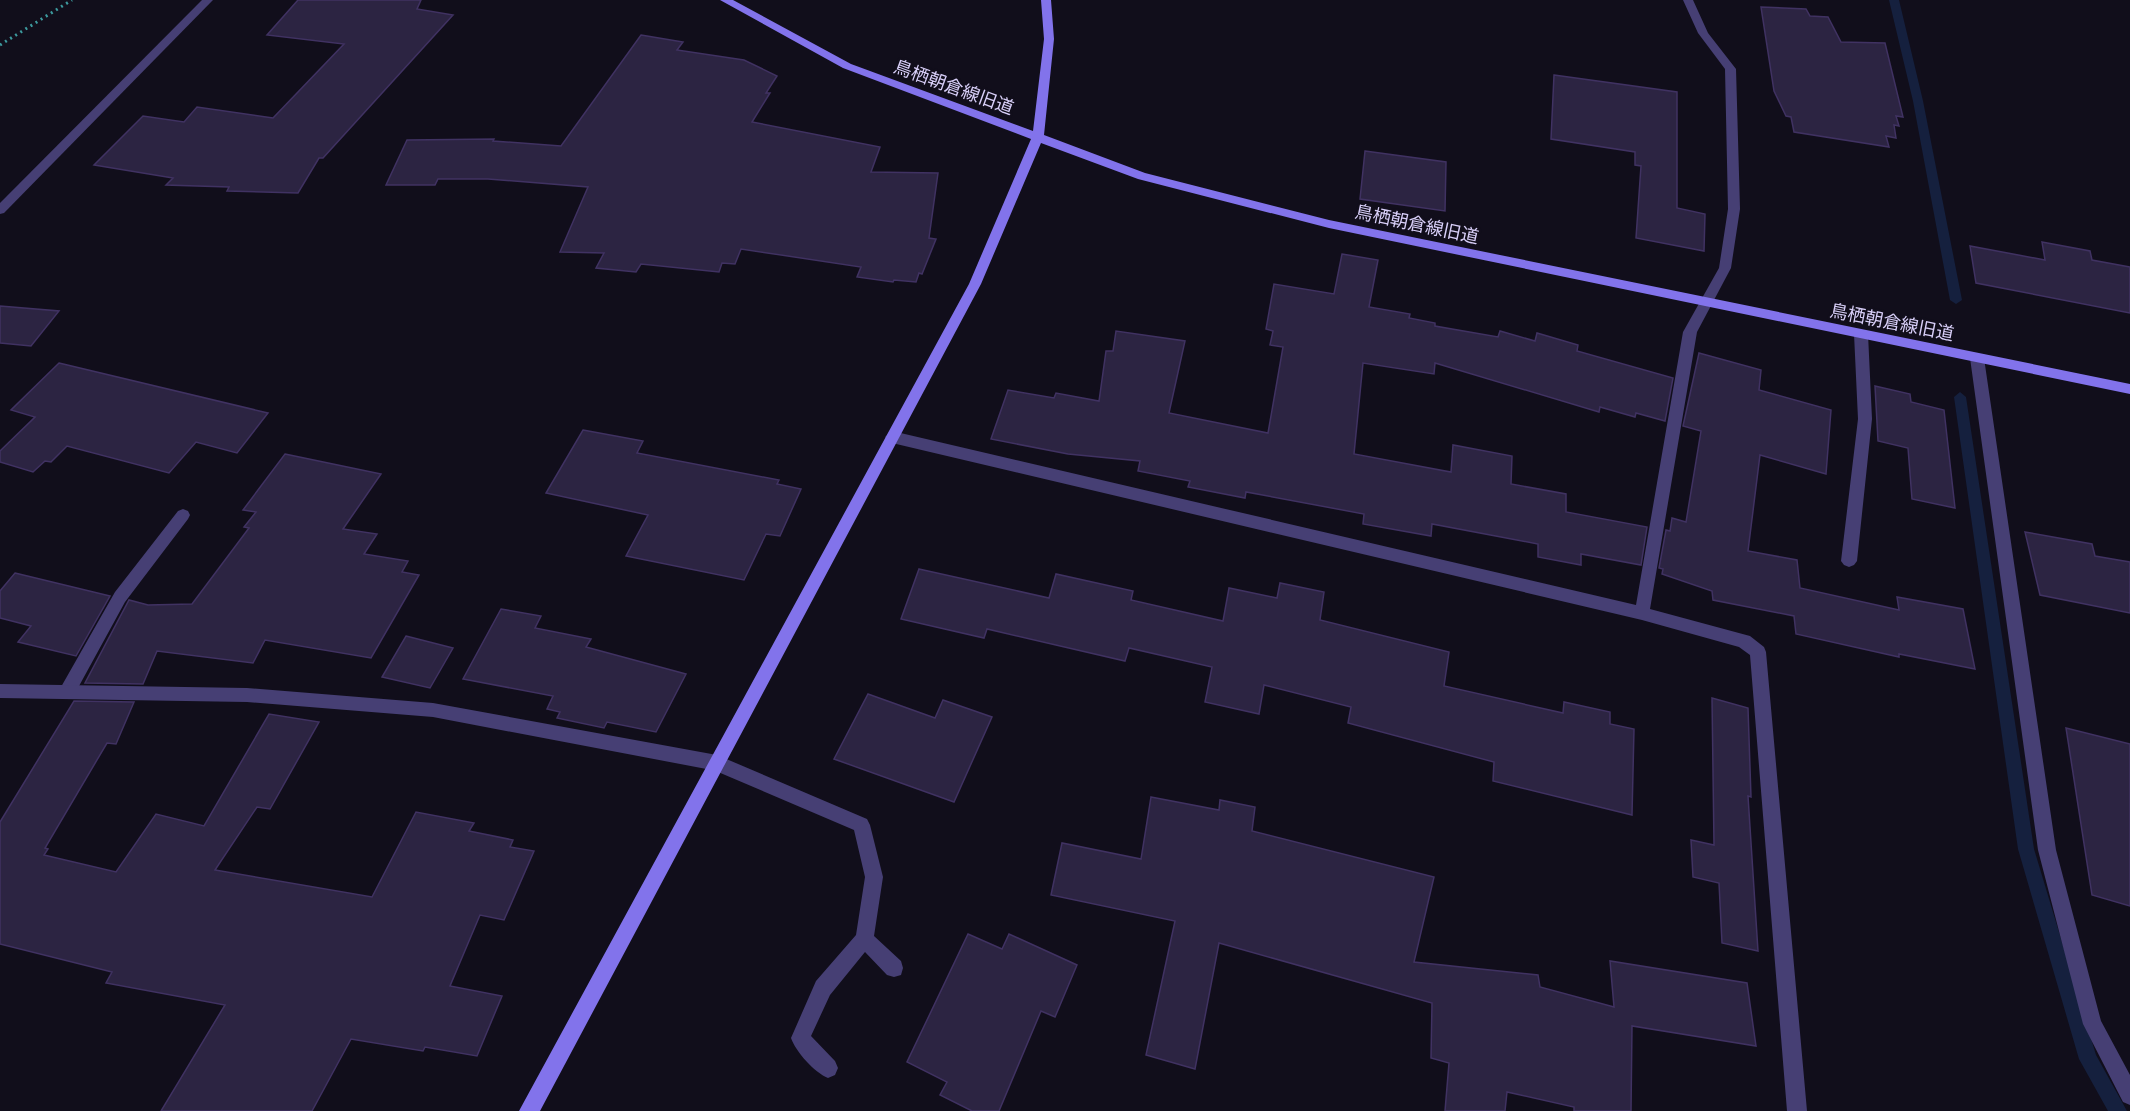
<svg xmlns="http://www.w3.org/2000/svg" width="2130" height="1111" viewBox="0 0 2130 1111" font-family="Inter,'Noto Sans JP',sans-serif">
<rect width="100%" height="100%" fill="#110e1b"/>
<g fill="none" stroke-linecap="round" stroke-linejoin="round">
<g fill="#15203e" fill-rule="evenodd">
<path d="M1889,0h10l24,101 39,199 -6,4 -6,-4 -37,-199z"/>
<path d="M1960,392l6,5 68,452 62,206 31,56h-19l-29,-52 -61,-210 -64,-452z"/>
</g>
</g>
<g fill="#2c2442" stroke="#403262" stroke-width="1.5">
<path d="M298,0h123l-4,9 36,6 -130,143h-4l-21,35 -71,-2 2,-4 -63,-2 7,-7 -79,-13 49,-49 41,6 13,-15 76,11 71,-74 -77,-9z"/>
<path d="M1761,7l45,2 4,7 18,1 13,25 44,1 18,74 -7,-1 3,10 -5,-1 2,13 -10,-2 3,11 -95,-15 -3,-15 -5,-1 -12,-25z"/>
<path d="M641,35l42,7 -6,8 67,10 33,16 -11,17h4l-18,29 128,25 -9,25 67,1 -9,65 7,1 -14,35 -3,-1 -3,9 -22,-2 -1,2 -36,-5 4,-10 -120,-18 -6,15 -13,-1 -3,9 -78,-8 -5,8 -40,-4 8,-15 -44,-1 28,-65 -100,-8h-50l-3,6h-49l21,-45 87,-1 -1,2 68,5z"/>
<path d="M1554,75l123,17v116l28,6 -1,37 -68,-13 5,-72 -6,-1v-13l-84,-13z"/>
<path d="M1365,151l81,11 -1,49 -85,-12z"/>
<path d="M2042,242l48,9 2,9 38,7v46l-154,-30 -6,-37 75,14z"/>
<path d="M1342,254l36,6 -9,47 41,7 -1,4 26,5v3l63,11 2,-6 35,10 2,-8 41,12 -1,6 96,27 -8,43 -29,-8 -1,4 -35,-10 -1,5 -164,-49 -1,11 -71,-11 -9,91 97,18 2,-27 59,11 -1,28 55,10v18l81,15 -6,38 -60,-11v11l-43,-8v-13l-106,-20 -1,12 -68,-12 1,-10 -118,-22 -1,6 -57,-11 2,-6 -52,-10 2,-10 -72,-7 -77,-15 17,-49 46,8 2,-5 43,8 7,-50h7l3,-20 69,10 -16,72 99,20 15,-86 -13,-2 3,-14 -7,-2 8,-45 60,10z"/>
<path d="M0,306l59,5 -28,35 -31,-3z"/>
<path d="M1699,353l62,17 -2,20 72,20 -5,64 -66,-19 -12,96 49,9 3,28 99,22 -2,-13 66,12 12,60 -76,-15v3l-103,-23 -2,-18 -81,-16 -1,-9 -50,-17 1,-5 -4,-1 7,-38 4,1 2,-13 14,4 15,-91 -18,-5z"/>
<path d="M59,363l209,50 -31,40 -41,-11 -27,31 -102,-27 -16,16 -6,-1 -12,11 -33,-10v-11l35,-34 -24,-7z"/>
<path d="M1875,386l35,8 1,8 33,8 11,98 -43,-9 -4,-51 -30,-7z"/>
<path d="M583,430l60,11 -6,12 142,27 -2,4 24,5 -21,47 -14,-2 -22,46 -118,-24 22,-41 -102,-22z"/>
<path d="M285,454l96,20 -38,55 34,5 -13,20 44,7 -6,11 17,3 -48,83 -106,-18 -12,23 -96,-12 -14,33 -58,-1 44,-83 19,5 44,-1 57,-76 -5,-1 12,-15 -13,-2z"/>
<path d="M2025,532l67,12 3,12 35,6v51l-90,-18z"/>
<path d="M919,569l130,29 7,-24 77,17 -2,9 92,21 6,-33 48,10 3,-15 44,9 -4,28 129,32 -5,34 119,27 1,-11 46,10v12l24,5 -2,86 -139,-34 1,-19 -146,-39 3,-16 -87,-22 -5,29 -54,-12 7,-35 -83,-19 -4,13 -138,-32 -3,9 -83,-19z"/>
<path d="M15,573l95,23 -34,60 -58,-14 13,-16 -31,-8v-27z"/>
<path d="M501,609l40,7 -6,12 56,11 -5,8 100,27 -30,58 -49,-10 -3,6 -47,-10 3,-6 -13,-3 6,-13 -90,-17z"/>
<path d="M406,636l47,12 -23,40 -48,-11z"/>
<path d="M868,694l67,24 8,-18 49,17 -38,85 -120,-43z"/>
<path d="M1712,698l36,10 3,89 -3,-1 10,155 -36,-8 -3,-60 -26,-6 -2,-37 23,5z"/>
<path d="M74,701l60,1 -18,42 -9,-1 -62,105 3,1 -4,6 72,17 40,-58 48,12 65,-112 50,8 -49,87 -13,-2 -42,63 157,27 44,-85 58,11 -5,8 44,9 -3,7 24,4 -30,69 -24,-5 -30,71 52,10 -25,60 -52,-9 -2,4 -72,-12 -39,72h-151l64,-106 -119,-22 6,-11 -112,-28v-122z"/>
<path d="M2066,728l64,16v162l-38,-11z"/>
<path d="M1151,797l68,13 1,-10 35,7 -3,24 182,46 -20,85 124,13 2,12 74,20 -4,-46 137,22 9,63 -124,-20 -1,85h-57v-4l-67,-15 -2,19h-60l4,-48 -18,-5 1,-55 -213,-60 -24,126 -49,-14 29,-134 -124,-26 11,-52 79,16z"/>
<path d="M968,934l34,15 7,-15 68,31 -22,52 -14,-6 -42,100h-27l-32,-16 7,-13 -40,-20z"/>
</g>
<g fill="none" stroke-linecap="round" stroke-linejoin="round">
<path stroke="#3d9a9e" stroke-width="3" stroke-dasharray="2 4" stroke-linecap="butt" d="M0,45l72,-45"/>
<g fill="#463f74" fill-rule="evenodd">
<path d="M1861,329l7,5 4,85 -15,142 -3,4 -5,2 -5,-2 -3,-4 17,-142 -4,-85z"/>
<path d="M183,509l5,2 2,4 -2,4 -63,83 -52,95 -6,2 -6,-2 -2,-5 2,-5 54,-95 63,-81z"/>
<path d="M717,755l150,64 3,6 13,52 -9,59 27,25 2,7 -2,7 -7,2 -7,-2 -22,-23 -35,43 -19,41 24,25 3,7 -3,7 -7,3c-14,-6 -32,-26 -37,-40l25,-57 40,-46 9,-58 -11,-47 -143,-61 -2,-6 2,-6z"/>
</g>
<g fill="#463f74" fill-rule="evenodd">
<path d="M202,0h11l-209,213 -4,1v-11z"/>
<path d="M1683,0h10l15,33 28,36 4,140 -9,59 -34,64 -47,277 100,27 14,11 2,5 41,459h-20l-37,-456 -11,-8 -97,-27 -750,-177 -7,-6 7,-6 744,174 47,-273 36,-64 9,-59 -3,-140 -27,-36z"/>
<path d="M1977,353l7,5 72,492 45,171 29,54v30l-7,-3 -40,-78 -45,-174 -68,-492z"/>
<path d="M0,684l247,4 186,15 284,52 6,2 2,6 -2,6 -6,2 -284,-54 -186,-15 -247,-4z"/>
</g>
<path fill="#8273eb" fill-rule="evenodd" d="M720,0h13l118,64 182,67 11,-92 -3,-39h10l3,39 -10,96 101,38 184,47 801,164v10l-801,-166 -191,-49 -97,-36 -60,141 -441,827h-21l450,-827 62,-145 -188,-71z"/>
</g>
<g text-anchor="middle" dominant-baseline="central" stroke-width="5" stroke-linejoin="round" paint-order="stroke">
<g font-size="18" fill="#d8cff8" stroke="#110e1b">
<text transform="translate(954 87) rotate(20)">鳥栖朝倉線旧道</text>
<text transform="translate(1417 224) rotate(12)">鳥栖朝倉線旧道</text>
<text transform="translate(1892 322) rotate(11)">鳥栖朝倉線旧道</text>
</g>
</g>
</svg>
